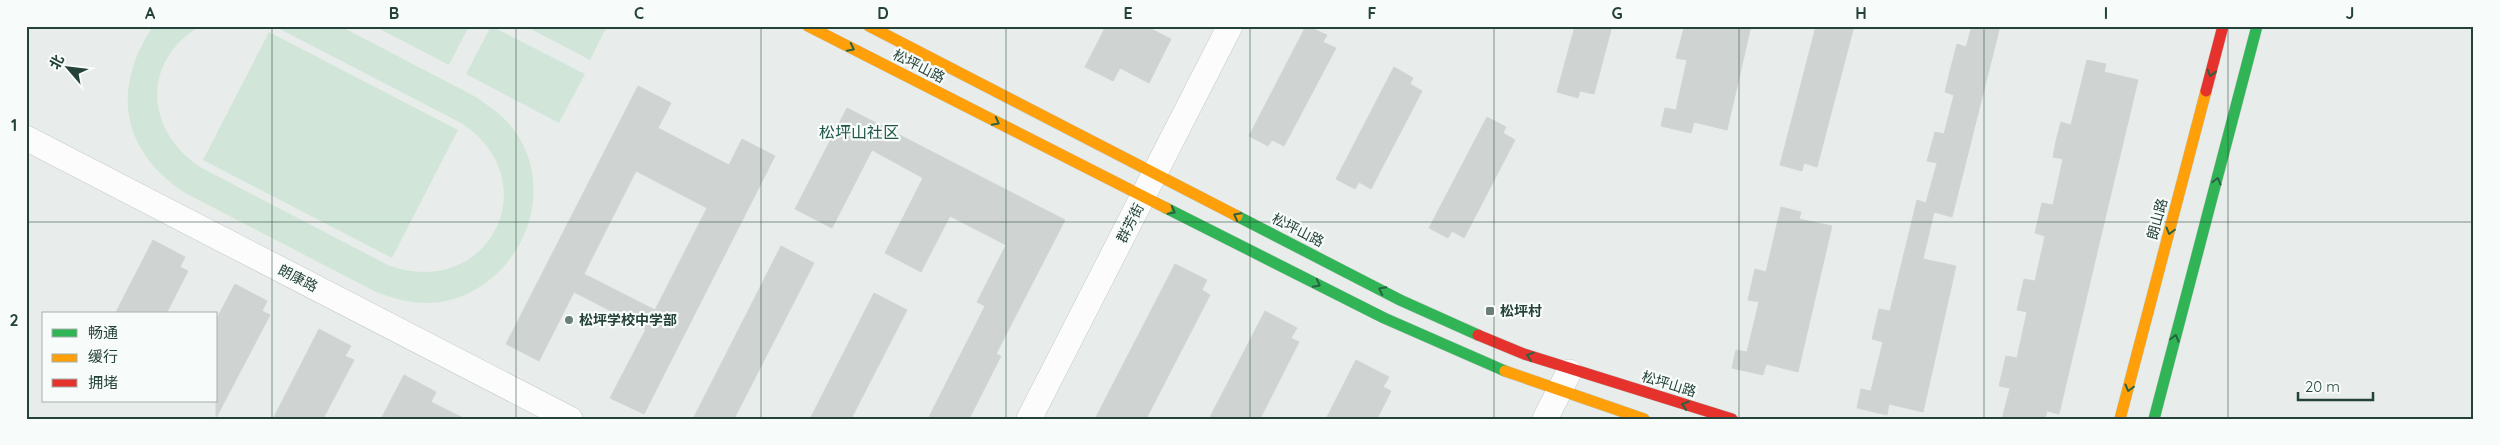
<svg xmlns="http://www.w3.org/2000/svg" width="2500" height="445" viewBox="0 0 2500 445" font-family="Quicksand,'Noto Sans SC',sans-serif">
	<rect width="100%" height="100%" fill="#e8edeb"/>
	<path fill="#d1e6d8" d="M 153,26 L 200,26 C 141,62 145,130 200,167 L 388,265 C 488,302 550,181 461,123 L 274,26 L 340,26 L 476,97 C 489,106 501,114 511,126 C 562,189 521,284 446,301 C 422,306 399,301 376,292 L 185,193 C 121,151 111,89 153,26 Z
		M 374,26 L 469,26 L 449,65 Z
		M 491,26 L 585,74 L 559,123 L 466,74 Z
		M 525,26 L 607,26 L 590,60 Z
		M 269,32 L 458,130 L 392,258 L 203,160 Z"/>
	<path fill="#cfd4d2" stroke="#d1d6d4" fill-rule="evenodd" d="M 1106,26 L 1145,26 L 1171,39 L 1149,83 L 1120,68 L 1113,81 L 1085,67 Z
		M 1306,26 L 1327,35 L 1323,42 L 1336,48 L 1284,146 L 1272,140 L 1268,146 L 1249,136 Z
		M 1575,26 L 1612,26 L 1594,94 L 1580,91 L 1578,98 L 1557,92 Z
		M 1695,26 L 1751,26 L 1727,130 L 1694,122 L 1691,133 L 1661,126 L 1665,108 L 1676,110 L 1687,60 L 1676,58 L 1684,28 L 1694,30 Z
		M 1816,26 L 1854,26 L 1817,167 L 1804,163 L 1802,171 L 1780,165 Z
		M 1972,26 L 2000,26 L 1952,217 L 1934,212 L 1923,259 L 1956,266 L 1923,412 L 1889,404 L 1887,415 L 1857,408 L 1861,389 L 1871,391 L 1883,342 L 1872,339 L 1879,309 L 1890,311 L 1917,200 L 1926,203 L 1937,163 L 1927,161 L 1935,132 L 1944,134 L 1954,95 L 1945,92 L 1949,75 L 1957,44 L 1966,47 Z
		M 2087,60 L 2106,64 L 2104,72 L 2138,80 L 2109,202 L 2059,414 L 2047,411 L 2045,419 L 2002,419 L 2010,388 L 1999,386 L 2006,356 L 2017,358 L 2027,312 L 2017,310 L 2024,279 L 2035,281 L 2045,236 L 2035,233 L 2042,203 L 2053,205 L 2063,159 L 2053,157 L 2056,141 L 2061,122 L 2071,125 Z
		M 1394,67 L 1413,78 L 1410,84 L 1422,91 L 1371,189 L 1359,182 L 1355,189 L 1336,179 Z
		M 638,86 L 671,103 L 658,128 L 729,165 L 742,139 L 775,156 L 644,414 L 610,398 L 646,329 L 574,292 L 539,361 L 506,344 ZM 636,171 L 707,208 L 655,310 L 584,274 Z
		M 847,108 L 1065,220 L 996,354 L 1001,356 L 969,419 L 928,419 L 985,306 L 977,302 L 1006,245 L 950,216 L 921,272 L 885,253 L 923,178 L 872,150 L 832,228 L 795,209 Z
		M 1487,117 L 1506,127 L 1503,133 L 1515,140 L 1464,238 L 1452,231 L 1448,238 L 1429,228 Z
		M 1781,207 L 1801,212 L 1799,219 L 1832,226 L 1798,372 L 1766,364 L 1763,375 L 1732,368 L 1736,350 L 1747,352 L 1759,302 L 1748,300 L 1755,269 L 1766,272 Z
		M 153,240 L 185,257 L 180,267 L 188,271 L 166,314 L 115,314 Z
		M 781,246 L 814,263 L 734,419 L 693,419 Z
		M 1175,264 L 1207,280 L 1202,290 L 1210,295 L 1146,419 L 1095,419 Z
		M 235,284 L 267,301 L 262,311 L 270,315 L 216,418 L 216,320 Z
		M 874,293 L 907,310 L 851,419 L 810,419 Z
		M 1265,311 L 1297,328 L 1291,338 L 1299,342 L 1260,419 L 1209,419 Z
		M 319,329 L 351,346 L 345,356 L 354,360 L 323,419 L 273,419 Z
		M 1356,360 L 1389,377 L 1383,387 L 1391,391 L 1377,419 L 1326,419 Z
		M 404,375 L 436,392 L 431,402 L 465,419 L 381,419 Z"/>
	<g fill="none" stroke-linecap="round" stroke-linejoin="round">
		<defs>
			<path id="street" d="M 26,138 L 570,419
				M 1029,419 L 1230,26
				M 1545,419 L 1569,372"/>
			<path id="fast" d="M 1166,208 L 1384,318 L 1505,371
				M 1237,216 L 1400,300 L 1478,335
				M 2154,419 L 2257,26"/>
			<path id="slow" d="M 808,26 L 1166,208
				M 869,26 L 1237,216
				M 1505,371 L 1644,419
				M 2120,419 L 2206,91"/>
			<path id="jam" d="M 2206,91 L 2223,26
				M 1478,335 L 1524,354 L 1732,419"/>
		</defs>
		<use href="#street" stroke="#c5cac8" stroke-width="26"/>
		<use href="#fast" stroke="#c3cbc8" stroke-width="12"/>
		<use href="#slow" stroke="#c3cbc8" stroke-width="12"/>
		<use href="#jam" stroke="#c3cbc8" stroke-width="12"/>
		<use href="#street" stroke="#fcfcfc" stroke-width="25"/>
		<use href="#fast" stroke="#30b455" stroke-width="11"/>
		<use href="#slow" stroke="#ff9f0a" stroke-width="11"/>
		<use href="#jam" stroke="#e5322d" stroke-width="11"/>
	</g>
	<defs><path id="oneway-chevron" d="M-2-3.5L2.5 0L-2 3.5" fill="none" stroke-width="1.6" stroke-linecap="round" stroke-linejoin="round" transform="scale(1.25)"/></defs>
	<g stroke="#286442">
		<use href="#oneway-chevron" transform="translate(851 48) rotate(27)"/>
		<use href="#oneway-chevron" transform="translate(2211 73) rotate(105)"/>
		<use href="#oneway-chevron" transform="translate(996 122) rotate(27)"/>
		<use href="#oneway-chevron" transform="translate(2217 181) rotate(-75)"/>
		<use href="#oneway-chevron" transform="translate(1172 211) rotate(27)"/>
		<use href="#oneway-chevron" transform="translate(1237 216) rotate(-153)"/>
		<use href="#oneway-chevron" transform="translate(2170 231) rotate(105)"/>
		<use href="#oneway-chevron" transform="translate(1317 284) rotate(27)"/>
		<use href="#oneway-chevron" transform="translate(1382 290) rotate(-153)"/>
		<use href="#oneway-chevron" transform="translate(2175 338) rotate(-75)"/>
		<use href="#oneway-chevron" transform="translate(1530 356) rotate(-161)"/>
		<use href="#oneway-chevron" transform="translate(2129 388) rotate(105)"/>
		<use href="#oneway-chevron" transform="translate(1685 405) rotate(-163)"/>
	</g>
	<path fill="none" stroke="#24423a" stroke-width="1" stroke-opacity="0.55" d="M 272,26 L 272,419M 516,26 L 516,419M 761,26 L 761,419M 1006,26 L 1006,419M 1250,26 L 1250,419M 1494,26 L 1494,419M 1739,26 L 1739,419M 1984,26 L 1984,419M 2228,26 L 2228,419M 26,222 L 2474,222"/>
	<g fill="#697e78" stroke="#f7fbf9" stroke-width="2">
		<rect x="1485" y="306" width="10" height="10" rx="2.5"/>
		<circle cx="569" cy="320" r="5"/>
	</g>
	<g text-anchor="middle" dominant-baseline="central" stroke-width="4.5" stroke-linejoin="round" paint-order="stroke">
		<g font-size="14" fill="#24423a" stroke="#f7fbf9">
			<text transform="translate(919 66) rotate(27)">松坪山路</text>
			<text transform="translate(2157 219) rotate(-75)">朗山路</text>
			<text transform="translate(1130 223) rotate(-63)">群芳街</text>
			<text transform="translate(1298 230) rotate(27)">松坪山路</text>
			<text transform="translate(298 278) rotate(27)">朗康路</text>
			<text transform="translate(1669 384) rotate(17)">松坪山路</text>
		</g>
		<g font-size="14" font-weight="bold" fill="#24423a" stroke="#f7fbf9" text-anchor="start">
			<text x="1500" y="311">松坪村</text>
			<text x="579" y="320">松坪学校中学部</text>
		</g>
		<g font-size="16" fill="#1f5548" stroke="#f7fbf9">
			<text x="859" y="132">松坪山社区</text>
		</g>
	</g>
	<rect width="2500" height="445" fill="none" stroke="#f7fbf9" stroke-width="55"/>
	<rect x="42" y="312" width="175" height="90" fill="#f7fbf9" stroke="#a3b1ad"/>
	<rect x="52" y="329" width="25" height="8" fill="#30b455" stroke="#a3b1ad"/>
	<text x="88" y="338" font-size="15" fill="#24423a">畅通</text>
	<rect x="52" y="354" width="25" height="8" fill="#ff9f0a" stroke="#a3b1ad"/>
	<text x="88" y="362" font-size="15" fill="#24423a">缓行</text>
	<rect x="52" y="379" width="25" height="8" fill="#e5322d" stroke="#a3b1ad"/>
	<text x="88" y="388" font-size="15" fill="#24423a">拥堵</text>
	<g transform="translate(68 68) rotate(298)" stroke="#f7fbf9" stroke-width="4" paint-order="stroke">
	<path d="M0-4L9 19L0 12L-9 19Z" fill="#24423a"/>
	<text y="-8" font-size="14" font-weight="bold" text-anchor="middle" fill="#24423a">北</text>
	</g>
	<path d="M2298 392v8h75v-8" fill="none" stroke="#24423a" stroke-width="2.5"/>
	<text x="2305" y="392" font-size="15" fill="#24423a" stroke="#f7fbf9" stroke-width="4" paint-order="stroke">20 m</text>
	<rect x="28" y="28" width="2444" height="390" fill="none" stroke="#24423a" stroke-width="2"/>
	<g font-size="16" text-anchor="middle" font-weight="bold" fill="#24423a">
		<text x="150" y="19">A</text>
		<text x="394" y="19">B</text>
		<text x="639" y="19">C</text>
		<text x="883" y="19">D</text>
		<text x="1128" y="19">E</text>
		<text x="1372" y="19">F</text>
		<text x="1617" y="19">G</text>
		<text x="1861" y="19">H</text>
		<text x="2106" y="19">I</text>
		<text x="2350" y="19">J</text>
		<text x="14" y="131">1</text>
		<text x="14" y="326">2</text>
	</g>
</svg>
